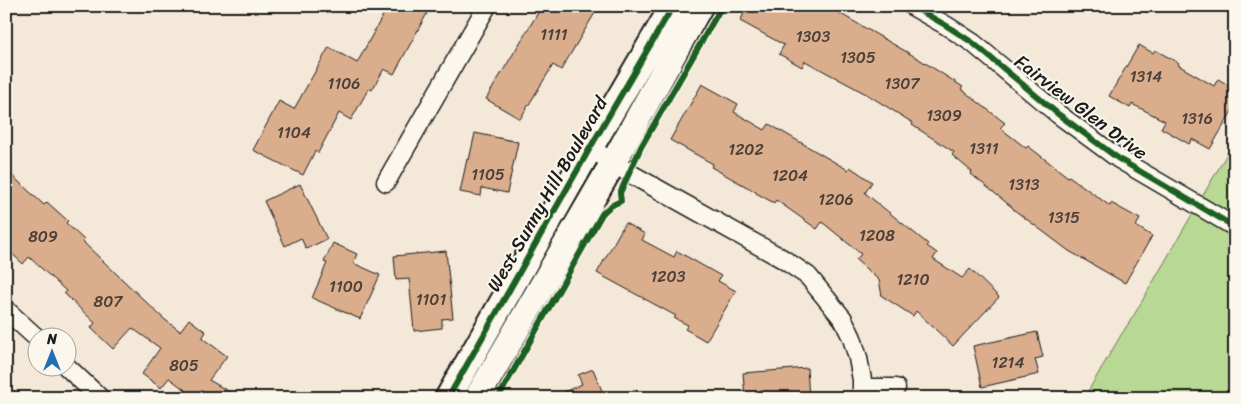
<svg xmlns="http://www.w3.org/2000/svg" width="1241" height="404" viewBox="0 0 1241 404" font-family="Sriracha,sans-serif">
	<rect width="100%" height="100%" fill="#f4e8d9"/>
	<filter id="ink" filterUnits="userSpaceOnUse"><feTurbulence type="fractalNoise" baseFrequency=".02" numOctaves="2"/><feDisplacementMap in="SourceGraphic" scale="10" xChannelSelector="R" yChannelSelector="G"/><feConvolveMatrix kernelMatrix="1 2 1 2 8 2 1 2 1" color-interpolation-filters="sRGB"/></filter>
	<g filter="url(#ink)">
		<path fill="#b8d993" stroke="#6a7a58" d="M 1235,140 L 1235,398 L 1084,398 L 1121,335 L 1134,315 Z"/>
		<path fill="#daad8c" stroke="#1c1c1c" d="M 388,6 L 431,6 L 394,74 L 384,69 L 372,90 L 369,88 L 351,120 L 339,113 L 318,153 L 315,151 L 303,175 L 253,150 L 279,101 L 294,109 L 329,47 L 357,63 Z
			M 542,6 L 599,6 L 561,70 L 553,65 L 520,119 L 486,99 Z
			M 748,6 L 827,6 L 919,59 L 963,87 L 961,89 L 1005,123 L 1000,128 L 1026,148 L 1028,146 L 1068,177 L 1069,176 L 1110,206 L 1111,203 L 1140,219 L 1136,226 L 1152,236 L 1125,283 L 1069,251 L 1013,209 L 1013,208 L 971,174 L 972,172 L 952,155 L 954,152 L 912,125 L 913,123 L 868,95 L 805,61 L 802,67 L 779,54 L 784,45 L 740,21 Z
			M 1139,45 L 1153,53 L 1155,50 L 1179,63 L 1178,65 L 1214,86 L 1218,79 L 1235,89 L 1235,106 L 1210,149 L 1192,139 L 1189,144 L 1161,128 L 1165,121 L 1132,104 L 1130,108 L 1109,96 Z
			M 702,84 L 738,104 L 734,112 L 765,130 L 769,124 L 848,170 L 850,167 L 872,182 L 865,193 L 928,244 L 927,246 L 937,253 L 933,259 L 962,278 L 970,269 L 999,297 L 953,346 L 916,311 L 913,316 L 882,296 L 879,280 L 856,260 L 861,254 L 822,222 L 817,229 L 776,200 L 774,203 L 756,193 L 756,192 L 711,167 L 713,164 L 670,140 Z
			M 475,133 L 518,142 L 507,193 L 482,188 L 481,196 L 460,192 L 467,159 L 469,160 Z
			M 6,170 L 44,205 L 47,202 L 68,221 L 66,223 L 84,240 L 83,242 L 164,319 L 180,331 L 189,319 L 206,332 L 202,338 L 227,356 L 209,380 L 240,398 L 196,398 L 169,378 L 161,388 L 142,374 L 160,348 L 132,328 L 113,349 L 91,328 L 95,323 L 64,293 L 66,291 L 29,257 L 23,264 L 6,248 Z
			M 300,184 L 327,239 L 306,249 L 301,238 L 285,246 L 264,201 Z
			M 625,223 L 645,234 L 642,240 L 674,257 L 677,251 L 721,276 L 718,281 L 736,291 L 706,341 L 685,329 L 688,325 L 674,318 L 676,316 L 597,273 Z
			M 333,243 L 357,254 L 353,263 L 380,275 L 360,319 L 312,298 L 327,263 L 324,262 Z
			M 446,251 L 453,318 L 442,319 L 442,328 L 414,331 L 409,279 L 396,280 L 394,256 Z
			M 1037,332 L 1043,357 L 1035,359 L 1039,374 L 982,387 L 973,346 Z
			M 807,368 L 809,398 L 745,398 L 743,373 Z
			M 593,369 L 605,398 L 550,398 L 582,384 L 578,375 Z"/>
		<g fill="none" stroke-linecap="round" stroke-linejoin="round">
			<defs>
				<path id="street" d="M 912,6 L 947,26 L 973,43 L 1058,114 L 1119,159 L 1235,227
					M 590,148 L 629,173 L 783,259 L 808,276 L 843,319 L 852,338 L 858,358 L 862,380 L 862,398
					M 386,182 L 487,6
					M 6,310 L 38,339
					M 66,366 L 100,398
					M 862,388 L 896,388"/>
				<path id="secondary" d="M 448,398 L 590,148 L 673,6
					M 477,398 L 613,163 L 700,6"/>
			</defs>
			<use href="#street" stroke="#1c1c1c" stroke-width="21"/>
			<use href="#secondary" stroke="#1c1c1c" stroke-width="29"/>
			<use href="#street" stroke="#fbf7ec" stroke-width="18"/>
			<use href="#secondary" stroke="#fbf7ec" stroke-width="25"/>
			<defs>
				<path id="cycleway" d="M 912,6 L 947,26 L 973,43 L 1058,114 L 1119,159 L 1235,227
					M 448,398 L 590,148 L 673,6
					M 498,398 L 602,214 C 608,207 613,204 621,201 L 620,193 L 641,147 L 722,6"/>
			</defs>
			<use href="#cycleway" stroke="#fbf7ec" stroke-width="9"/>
			<use href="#cycleway" stroke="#1b5e20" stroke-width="6"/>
		</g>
	</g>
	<g text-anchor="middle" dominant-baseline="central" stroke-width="4" stroke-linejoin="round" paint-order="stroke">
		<g font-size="16" fill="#4c4038">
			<text x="554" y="34">1111</text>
			<text x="813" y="36">1303</text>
			<text x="858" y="57">1305</text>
			<text x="1146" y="76">1314</text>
			<text x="344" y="83">1106</text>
			<text x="902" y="83">1307</text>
			<text x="944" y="115">1309</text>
			<text x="1197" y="118">1316</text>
			<text x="294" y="132">1104</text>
			<text x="984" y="148">1311</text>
			<text x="746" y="149">1202</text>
			<text x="488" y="174">1105</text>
			<text x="790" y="175">1204</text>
			<text x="1024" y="184">1313</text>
			<text x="836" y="199">1206</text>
			<text x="1064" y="217">1315</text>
			<text x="877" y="235">1208</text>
			<text x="43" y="236">809</text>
			<text x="668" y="276">1203</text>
			<text x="913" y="279">1210</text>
			<text x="346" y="286">1100</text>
			<text x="431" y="299">1101</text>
			<text x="108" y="301">807</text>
			<text x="1008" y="362">1214</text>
			<text x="184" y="365">805</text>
		</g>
		<g font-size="19" fill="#1c1c1c" stroke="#fbf7ec">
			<text transform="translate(1081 107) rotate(37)">Fairview Glen Drive</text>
			<text transform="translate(547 194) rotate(-60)">West Sunny Hill Boulevard</text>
		</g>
	</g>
	<rect width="1241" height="404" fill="none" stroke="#fbf7ec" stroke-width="25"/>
	<rect x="12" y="12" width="1216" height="379" fill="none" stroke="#1c1c1c" stroke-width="2" filter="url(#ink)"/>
	<g transform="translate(52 352)"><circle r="24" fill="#fbf7ec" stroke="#a29f99"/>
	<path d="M0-4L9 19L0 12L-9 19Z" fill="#1f6fb2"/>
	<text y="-8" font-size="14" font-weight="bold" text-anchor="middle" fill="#1c1c1c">N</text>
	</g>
</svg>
